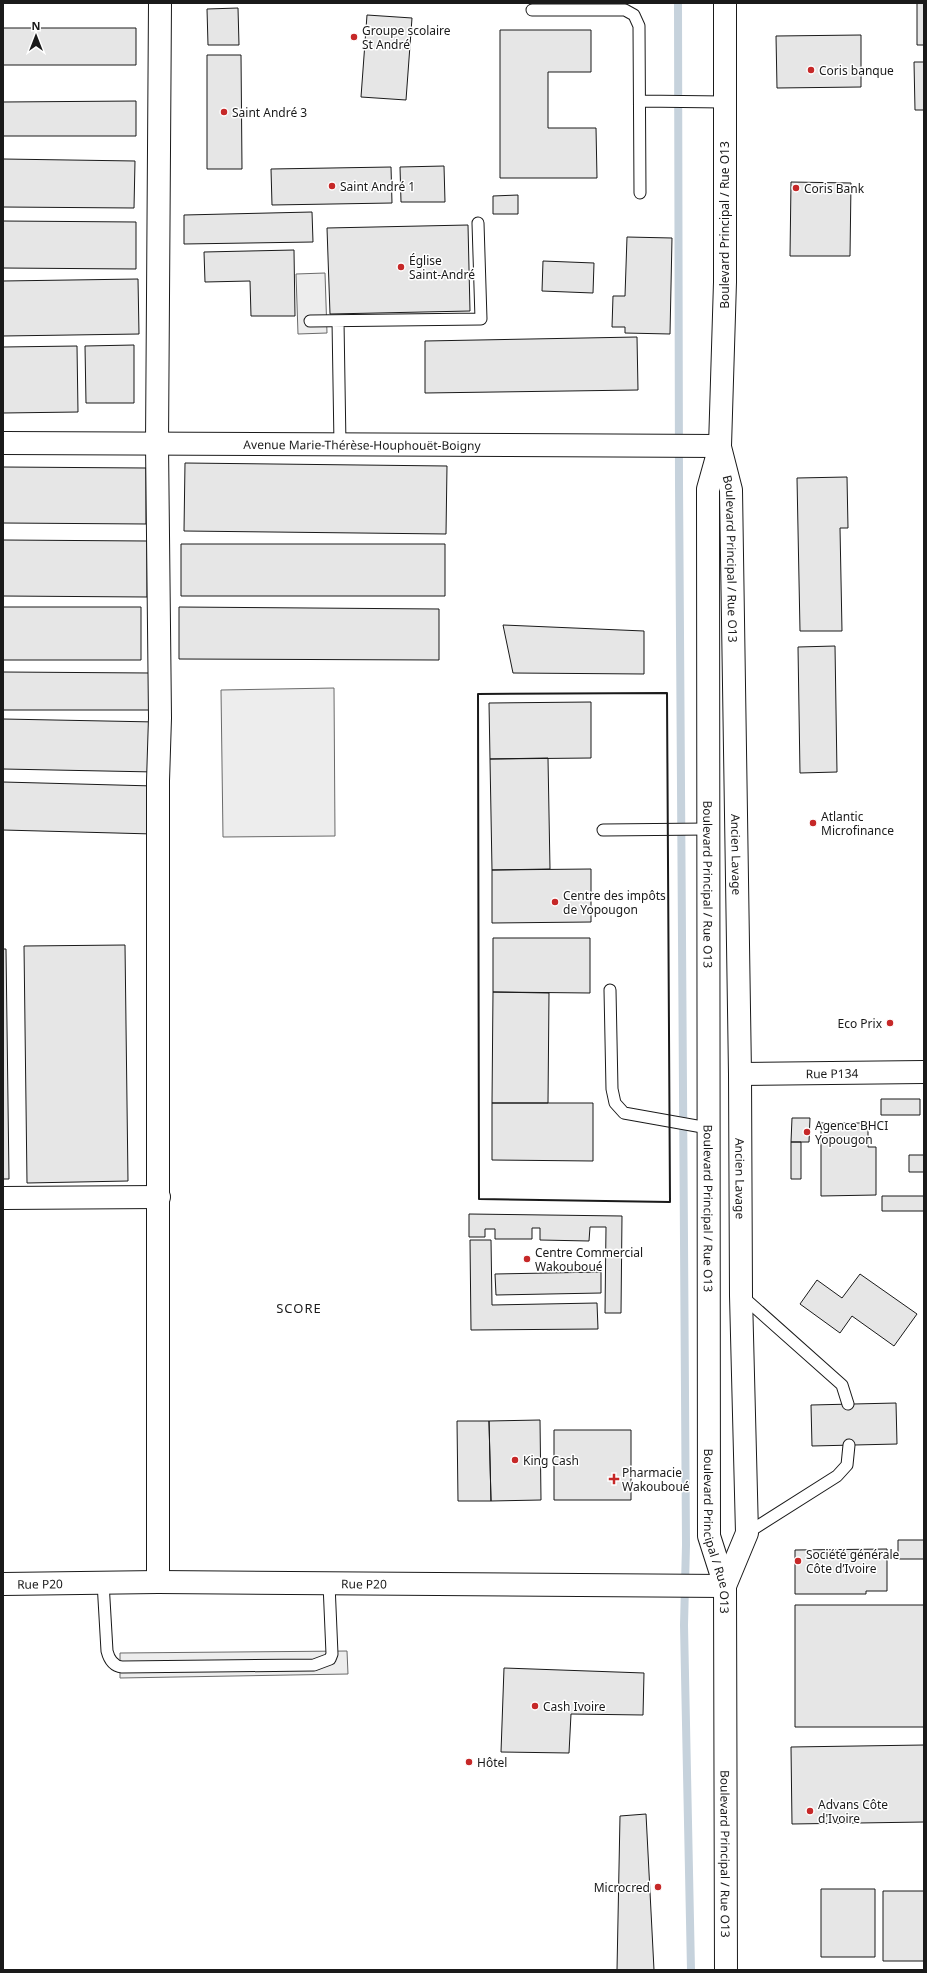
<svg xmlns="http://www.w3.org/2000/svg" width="927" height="1973" viewBox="0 0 927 1973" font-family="'Noto Sans',sans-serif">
	<rect width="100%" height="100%" fill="#fff"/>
	<path fill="#ededed" stroke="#6a6a6a" d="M 325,273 L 327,333 L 298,334 L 296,274 Z
		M 334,688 L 335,836 L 223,837 L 221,690 Z
		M 347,1651 L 348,1674 L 120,1678 L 120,1653 Z"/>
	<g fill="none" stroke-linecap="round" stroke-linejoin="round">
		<path stroke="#c6d2dc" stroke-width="8" d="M 678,3 L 679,483 L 686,1545 L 684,1625 L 691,1970"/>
	</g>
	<path fill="#e6e6e6" stroke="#1a1a1a" d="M 917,3 L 924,3 L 924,45 L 917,45 Z
		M 238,8 L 239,45 L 208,45 L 207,9 Z
		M 367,15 L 412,18 L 406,100 L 361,97 Z
		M 3,28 L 136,28 L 136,65 L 3,65 Z
		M 500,30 L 591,30 L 591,72 L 548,72 L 548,128 L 596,128 L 597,178 L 500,178 Z
		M 861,35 L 861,87 L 777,88 L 776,36 Z
		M 207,55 L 241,55 L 242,169 L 207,169 Z
		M 914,62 L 924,62 L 924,110 L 915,110 Z
		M 136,101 L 136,136 L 3,136 L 3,102 Z
		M 3,159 L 135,161 L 134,208 L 3,207 Z
		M 444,166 L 445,202 L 401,202 L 400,167 Z
		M 391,167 L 392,203 L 272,205 L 271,169 Z
		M 791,182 L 851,183 L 850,256 L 790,256 Z
		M 518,195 L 518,214 L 493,214 L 493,196 Z
		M 312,212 L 313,242 L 184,244 L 184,215 Z
		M 3,221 L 136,222 L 136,269 L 3,268 Z
		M 468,225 L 470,311 L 330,314 L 327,228 Z
		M 627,237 L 672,238 L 670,334 L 625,333 L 625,327 L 612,327 L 613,296 L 625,296 Z
		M 294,250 L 295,316 L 251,316 L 250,281 L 205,282 L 204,252 Z
		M 543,261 L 594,263 L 593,293 L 542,291 Z
		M 138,279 L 139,334 L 3,336 L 3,281 Z
		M 637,337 L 638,390 L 425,393 L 425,341 Z
		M 134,345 L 134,403 L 86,403 L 85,346 Z
		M 77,346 L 78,412 L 3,413 L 3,347 Z
		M 185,463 L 447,466 L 446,534 L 184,531 Z
		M 3,467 L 146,468 L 146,524 L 3,523 Z
		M 847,477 L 848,528 L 840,528 L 842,631 L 800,631 L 797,478 Z
		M 3,540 L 147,541 L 147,597 L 3,596 Z
		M 181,544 L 445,544 L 445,596 L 181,596 Z
		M 3,607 L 141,607 L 141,660 L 3,660 Z
		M 179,607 L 439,609 L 439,660 L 179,659 Z
		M 503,625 L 644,631 L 644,674 L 513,673 Z
		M 835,646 L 837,772 L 800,773 L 798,647 Z
		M 3,672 L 150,673 L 150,710 L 3,710 Z
		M 591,702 L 591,758 L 490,759 L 489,703 Z
		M 3,719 L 156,722 L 155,772 L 3,769 Z
		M 548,758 L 550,869 L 492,870 L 490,759 Z
		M 3,782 L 154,786 L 153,834 L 3,830 Z
		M 591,869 L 591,922 L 492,923 L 492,870 Z
		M 493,938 L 590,938 L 590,993 L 493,992 Z
		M 125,945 L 128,1181 L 27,1183 L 24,946 Z
		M 3,949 L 6,949 L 9,1179 L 3,1179 Z
		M 493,992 L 549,993 L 548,1103 L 492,1103 Z
		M 881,1099 L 920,1099 L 920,1115 L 881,1115 Z
		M 492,1103 L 593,1103 L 593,1161 L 492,1160 Z
		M 792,1118 L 810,1118 L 809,1142 L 791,1142 Z
		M 821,1123 L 868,1123 L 868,1147 L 876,1147 L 876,1195 L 821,1196 Z
		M 791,1142 L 801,1142 L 801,1179 L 791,1179 Z
		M 909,1155 L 924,1155 L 924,1172 L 909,1172 Z
		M 882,1196 L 924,1196 L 924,1211 L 882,1211 Z
		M 469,1214 L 622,1216 L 621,1313 L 605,1313 L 606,1227 L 590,1227 L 589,1241 L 540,1240 L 540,1228 L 532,1228 L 532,1239 L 495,1239 L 495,1229 L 485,1229 L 485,1237 L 469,1237 Z
		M 470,1240 L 491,1240 L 492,1305 L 597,1303 L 598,1329 L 471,1330 Z
		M 601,1272 L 601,1293 L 496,1295 L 495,1274 Z
		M 860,1274 L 917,1314 L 894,1346 L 852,1316 L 840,1333 L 800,1304 L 817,1280 L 842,1298 Z
		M 896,1403 L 897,1444 L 812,1446 L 811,1405 Z
		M 540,1420 L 541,1500 L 491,1501 L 489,1421 Z
		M 457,1421 L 489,1421 L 491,1501 L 458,1501 Z
		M 554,1430 L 631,1430 L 631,1500 L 554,1500 Z
		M 898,1540 L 924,1540 L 924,1559 L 898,1559 Z
		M 887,1549 L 887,1591 L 866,1591 L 866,1594 L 795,1594 L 795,1550 Z
		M 795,1605 L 924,1605 L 924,1727 L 795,1727 Z
		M 504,1668 L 644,1673 L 643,1715 L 571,1714 L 569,1753 L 501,1752 Z
		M 924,1745 L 924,1822 L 792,1824 L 791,1747 Z
		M 646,1814 L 654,1970 L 617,1970 L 620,1816 Z
		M 821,1889 L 875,1889 L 875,1957 L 821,1957 Z
		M 883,1891 L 924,1891 L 924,1961 L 883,1961 Z"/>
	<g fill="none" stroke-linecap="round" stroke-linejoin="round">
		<defs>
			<path id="lane" d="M 532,10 L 625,10 L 634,15 L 639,26 L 640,193
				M 640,101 L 724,102
				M 310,321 L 481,319 L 478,223
				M 338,321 L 340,445
				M 603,830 L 708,829
				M 610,990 L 612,1089 L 615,1103 L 624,1113 L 708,1128
				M 742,1296 L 842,1385 L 848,1404
				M 747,1533 L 837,1476 L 847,1465 L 849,1445
				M 103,1582 L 107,1651 C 109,1659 113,1666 122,1667 L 314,1665 L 330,1659 L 332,1654 L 329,1584"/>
			<path id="street" d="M 157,444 L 160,3
				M 3,1198 L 159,1197"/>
			<g id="secondary">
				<path id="s1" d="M 725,3 L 725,282 L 720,446 L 708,489 L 709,1536 L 725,1586 L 726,1970"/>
				<path id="s2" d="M 3,443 L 720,446"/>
				<path d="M 157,444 L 160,718 L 158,781 L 158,1582"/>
				<path id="s3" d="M 720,447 L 731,490 L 740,1074 L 741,1296 L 747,1533 L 725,1586"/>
				<path id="s4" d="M 740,1074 L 924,1072"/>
				<path id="s5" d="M 3,1584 L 158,1582 L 725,1586"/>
			</g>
		</defs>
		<use href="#lane" stroke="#1a1a1a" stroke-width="13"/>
		<use href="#street" stroke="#1a1a1a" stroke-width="24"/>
		<use href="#secondary" stroke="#1a1a1a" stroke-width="24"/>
		<use href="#lane" stroke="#fff" stroke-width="11"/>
		<use href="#street" stroke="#fff" stroke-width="22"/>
		<use href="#secondary" stroke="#fff" stroke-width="22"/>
		<path stroke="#1a1a1a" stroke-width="2" d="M 667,693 L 670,1202 L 479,1199 L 478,694 Z"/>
	</g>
	<g fill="#c62828" stroke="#fff" stroke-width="1.5">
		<circle cx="354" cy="37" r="4"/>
		<circle cx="811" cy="70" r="4"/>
		<circle cx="224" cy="112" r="4"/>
		<circle cx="332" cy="186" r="4"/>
		<circle cx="796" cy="188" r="4"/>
		<circle cx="401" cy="267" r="4"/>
		<circle cx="813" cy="823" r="4"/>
		<circle cx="555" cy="902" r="4"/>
		<circle cx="890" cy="1023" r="4"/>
		<circle cx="807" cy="1132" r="4"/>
		<circle cx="527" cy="1259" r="4"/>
		<circle cx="515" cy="1460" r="4"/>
		<path d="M612 1473h4v4h4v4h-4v4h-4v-4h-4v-4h4z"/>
		<circle cx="798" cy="1561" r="4"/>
		<circle cx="535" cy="1706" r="4"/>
		<circle cx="469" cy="1762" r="4"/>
		<circle cx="810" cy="1811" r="4"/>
		<circle cx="658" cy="1887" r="4"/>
	</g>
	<g text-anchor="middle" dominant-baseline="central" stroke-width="3" stroke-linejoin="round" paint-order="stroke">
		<g font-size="12" fill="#1a1a1a" stroke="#fff" text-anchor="start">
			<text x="362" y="30">Groupe scolaire<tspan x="362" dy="14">St André</tspan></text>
			<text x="819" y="70">Coris banque</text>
			<text x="232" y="112">Saint André 3</text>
			<text x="340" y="186">Saint André 1</text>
			<text x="804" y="188">Coris Bank</text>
			<text x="409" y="260">Église<tspan x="409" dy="14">Saint-André</tspan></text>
			<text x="821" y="816">Atlantic<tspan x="821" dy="14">Microfinance</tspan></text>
			<text x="563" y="895">Centre des impôts<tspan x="563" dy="14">de Yopougon</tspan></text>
			<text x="882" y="1023" text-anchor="end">Eco Prix</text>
			<text x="815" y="1125">Agence BHCI<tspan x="815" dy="14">Yopougon</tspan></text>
			<text x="535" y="1252">Centre Commercial<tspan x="535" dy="14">Wakouboué</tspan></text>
			<text x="523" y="1460">King Cash</text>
			<text x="622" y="1472">Pharmacie<tspan x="622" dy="14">Wakouboué</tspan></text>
			<text x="806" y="1554">Société générale<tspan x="806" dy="14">Côte d’Ivoire</tspan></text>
			<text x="543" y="1706">Cash Ivoire</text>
			<text x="477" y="1762">Hôtel</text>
			<text x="818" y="1804">Advans Côte<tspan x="818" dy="14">d'Ivoire</tspan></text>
			<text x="650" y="1887" text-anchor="end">Microcred</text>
		</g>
		<g font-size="12" fill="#1a1a1a" stroke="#fff">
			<text transform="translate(724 225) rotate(-90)">Boulevard Principal / Rue O13</text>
			<text stroke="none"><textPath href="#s2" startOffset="359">Avenue Marie-Thérèse-Houphouët-Boigny</textPath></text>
			<text stroke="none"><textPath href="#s3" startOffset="113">Boulevard Principal / Rue O13</textPath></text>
			<text stroke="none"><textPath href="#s3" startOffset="409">Ancien Lavage</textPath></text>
			<text stroke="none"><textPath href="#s1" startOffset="883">Boulevard Principal / Rue O13</textPath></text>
			<text stroke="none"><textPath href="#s4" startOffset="92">Rue P134</textPath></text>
			<text stroke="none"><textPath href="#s3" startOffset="733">Ancien Lavage</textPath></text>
			<text stroke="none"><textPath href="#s1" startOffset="1207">Boulevard Principal / Rue O13</textPath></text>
			<text stroke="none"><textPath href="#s1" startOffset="1531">Boulevard Principal / Rue O13</textPath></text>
			<text stroke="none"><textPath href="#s5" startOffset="37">Rue P20</textPath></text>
			<text stroke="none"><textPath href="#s5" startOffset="361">Rue P20</textPath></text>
			<text stroke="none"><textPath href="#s1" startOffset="1855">Boulevard Principal / Rue O13</textPath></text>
		</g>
		<g font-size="13" letter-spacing="1" fill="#1a1a1a" stroke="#fff">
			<text x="299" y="1308">SCORE</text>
		</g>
	</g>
	<rect width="927" height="1973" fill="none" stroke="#1a1a1a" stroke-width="8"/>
	<g transform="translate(36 36)" stroke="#ffffff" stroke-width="3" paint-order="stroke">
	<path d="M0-3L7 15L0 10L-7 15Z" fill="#1a1a1a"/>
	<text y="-6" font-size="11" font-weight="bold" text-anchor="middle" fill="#1a1a1a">N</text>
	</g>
</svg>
